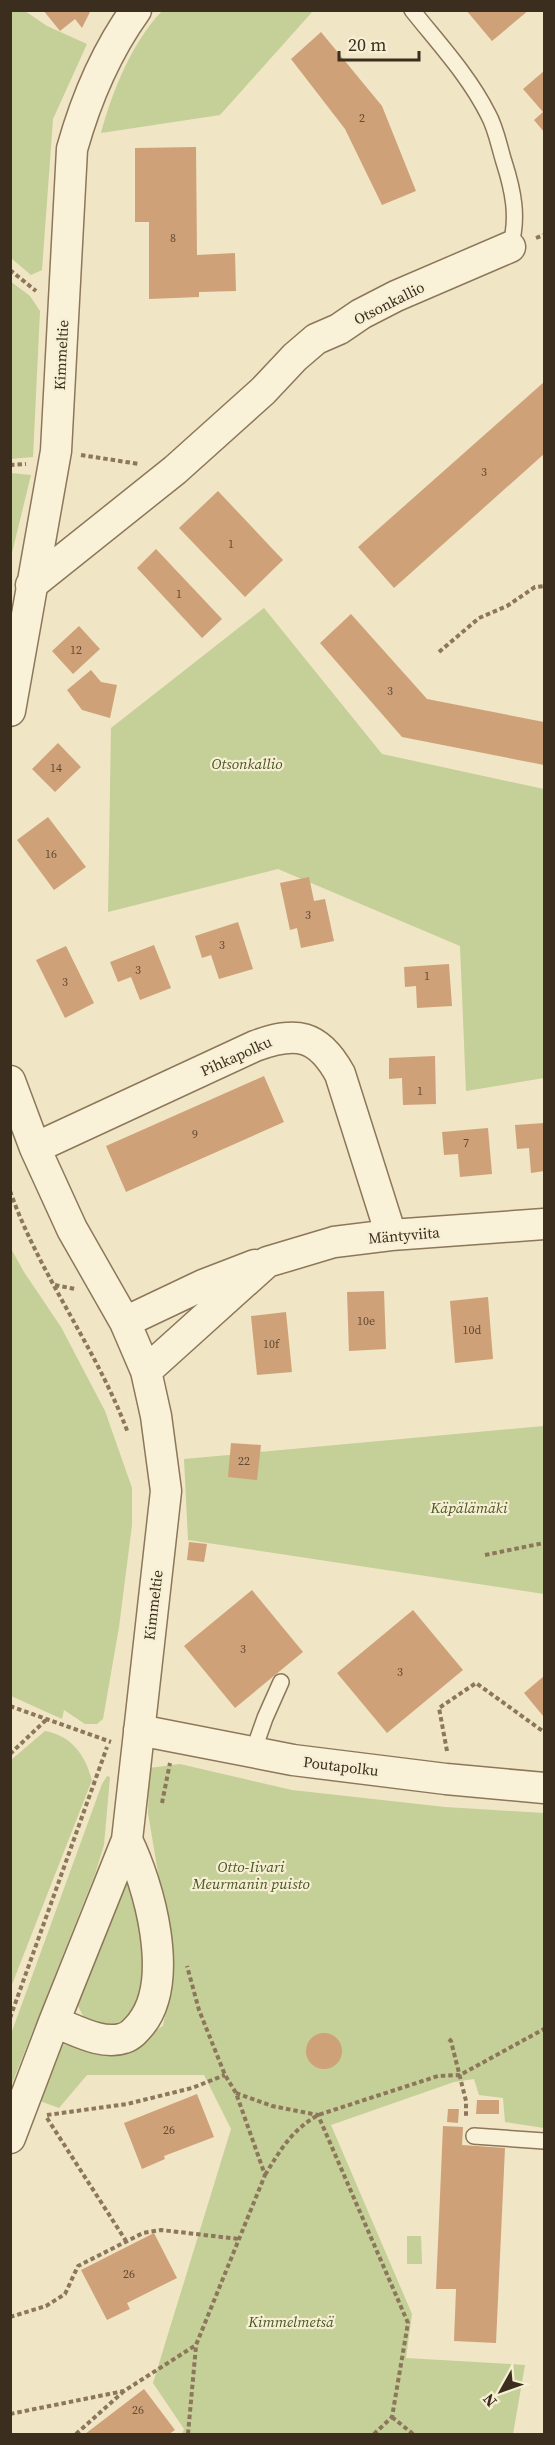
<svg xmlns="http://www.w3.org/2000/svg" width="555" height="2445" viewBox="0 0 555 2445" font-family="'Source Serif 4',serif">
	<rect width="100%" height="100%" fill="#f0e5c4"/>
	<path fill="#c5cf98" d="M 11,10 L 25,11 L 47,26 L 87,44 L 53,119 L 42,270 L 31,275 L 11,258 Z
		M 162,11 L 162,10 L 313,11 L 220,115 L 101,133 C 112,92 132,42 162,11 Z
		M 10,281 L 30,296 L 40,311 L 33,457 L 11,459 Z
		M 11,473 L 31,475 L 11,557 L 10,473 Z
		M 264,608 L 382,754 L 544,789 L 544,1078 L 466,1091 L 460,946 L 278,869 L 108,912 L 111,728 Z
		M 10,1247 L 24,1272 L 61,1327 L 105,1411 L 132,1488 L 132,1525 L 119,1627 L 103,1719 L 97,1724 L 85,1724 L 64,1710 L 62,1719 L 11,1696 Z
		M 544,1426 L 544,1594 L 188,1540 L 184,1459 Z
		M 45,1731 C 72,1736 85,1755 92,1780 L 11,1987 L 11,1760 Z
		M 180,1764 L 292,1790 L 445,1807 L 544,1813 L 544,2128 L 505,2122 L 503,2098 L 479,2095 L 474,2079 L 454,2082 L 331,2125 L 412,2314 L 406,2358 L 525,2365 L 513,2434 L 182,2434 L 184,2429 L 153,2383 L 231,2129 L 204,2075 L 87,2075 L 59,2108 L 37,2100 L 60,2045 L 151,2033 L 163,2026 L 174,1968 L 148,1813 L 149,1768 Z
		M 107,1776 L 110,1777 L 104,1845 L 95,1874 L 11,2086 L 11,2034 L 102,1784 Z
		M 124,1878 L 137,1879 L 150,1973 L 133,2011 L 122,2021 L 107,2025 L 86,2022 L 76,2002 Z
		M 407,2236 L 421,2236 L 422,2264 L 407,2264 Z"/>
	<path fill="#cfa179" d="M 43,10 L 91,10 L 82,28 L 75,19 L 60,31 Z
		M 466,10 L 529,10 L 492,41 Z
		M 321,32 L 382,106 L 416,191 L 382,205 L 345,129 L 291,59 Z
		M 544,71 L 544,132 L 534,120 L 543,112 L 523,89 Z
		M 196,147 L 197,255 L 235,253 L 236,291 L 199,292 L 199,297 L 149,299 L 149,222 L 135,222 L 135,148 Z
		M 544,382 L 544,454 L 394,588 L 358,547 Z
		M 218,491 L 283,560 L 245,597 L 179,528 Z
		M 156,549 L 222,619 L 202,638 L 137,568 Z
		M 351,614 L 427,699 L 544,722 L 544,765 L 402,737 L 320,643 Z
		M 79,626 L 100,649 L 73,674 L 52,651 Z
		M 91,670 L 101,682 L 117,685 L 110,718 L 82,710 L 67,690 Z
		M 58,743 L 81,767 L 55,792 L 32,769 Z
		M 48,817 L 86,867 L 54,890 L 17,840 Z
		M 309,877 L 314,901 L 325,899 L 334,941 L 301,948 L 297,928 L 290,930 L 280,883 Z
		M 238,922 L 253,969 L 219,979 L 211,955 L 202,958 L 195,936 Z
		M 154,945 L 171,988 L 140,1000 L 131,977 L 118,982 L 110,962 Z
		M 66,946 L 94,1003 L 65,1018 L 36,960 Z
		M 449,964 L 452,1006 L 417,1008 L 416,986 L 405,987 L 404,967 Z
		M 435,1056 L 436,1104 L 403,1105 L 402,1078 L 389,1079 L 389,1058 Z
		M 264,1076 L 284,1122 L 126,1192 L 106,1146 Z
		M 544,1123 L 544,1171 L 531,1173 L 529,1148 L 517,1149 L 515,1125 Z
		M 488,1128 L 492,1174 L 460,1177 L 458,1154 L 444,1155 L 442,1132 Z
		M 384,1291 L 386,1349 L 349,1351 L 347,1292 Z
		M 488,1297 L 493,1359 L 455,1363 L 450,1301 Z
		M 286,1312 L 292,1372 L 257,1375 L 251,1316 Z
		M 231,1443 L 261,1445 L 257,1480 L 228,1477 Z
		M 189,1542 L 207,1544 L 204,1562 L 187,1560 Z
		M 252,1590 L 303,1652 L 235,1708 L 184,1646 Z
		M 413,1610 L 463,1670 L 387,1733 L 337,1673 Z
		M 544,1676 L 544,1717 L 524,1693 Z
		M306 2051a18 18 0 1 1 36 0a18 18 0 1 1-36 0Z
		M 197,2094 L 214,2137 L 164,2156 L 165,2159 L 142,2169 L 124,2123 Z
		M 477,2100 L 499,2100 L 499,2114 L 476,2114 Z
		M 448,2109 L 459,2109 L 458,2123 L 447,2122 Z
		M 443,2126 L 463,2127 L 462,2145 L 505,2148 L 496,2343 L 454,2341 L 456,2289 L 436,2289 Z
		M 154,2233 L 177,2278 L 127,2303 L 130,2309 L 107,2320 L 81,2270 Z
		M 144,2389 L 175,2430 L 169,2434 L 85,2434 Z"/>
	<g fill="none" stroke-linecap="round" stroke-linejoin="round">
		<defs>
			<path id="service" d="M 412,10 C 439,44 469,76 488,114 C 496,128 499,146 504,162 C 513,190 519,218 510,247
				M 253,1752 L 265,1718 L 281,1682
				M 474,2136 L 544,2141"/>
			<path id="minor" d="M 31,585 L 175,470 L 263,391 L 295,357 L 316,339 L 339,329 L 361,314 L 396,296 L 510,247
				M 10,711 L 56,451 L 72,149 C 86,99 105,53 136,10
				M 10,1081 L 35,1148 L 72,1229 L 125,1322 L 146,1371 L 156,1416 L 166,1491 L 127,1840 L 54,2022 L 10,2138
				M 35,1148 L 255,1046 C 296,1031 318,1034 340,1074 L 391,1235
				M 125,1322 L 203,1285 L 255,1265
				M 146,1371 L 267,1262 L 334,1242 L 391,1235 L 544,1224
				M 139,1730 L 293,1760 L 446,1779 L 544,1788
				M 54,2022 C 74,2029 102,2046 124,2038 C 131,2036 136,2030 141,2024 C 176,1980 149,1885 127,1840"/>
		</defs>
		<use href="#service" stroke="#8c775a" stroke-width="18"/>
		<use href="#minor" stroke="#8c775a" stroke-width="33"/>
		<path stroke="#8c775a" stroke-width="4" stroke-dasharray="4.5 3" stroke-linecap="butt" d="M 536,238 L 544,235
			M 10,270 L 36,291
			M 81,455 L 139,464
			M 10,465 L 26,464
			M 439,652 L 479,618 L 507,606 L 535,587 L 544,586
			M 10,1191 C 40,1276 96,1347 128,1433
			M 55,1285 L 75,1289
			M 485,1555 L 544,1543
			M 10,1706 L 111,1742
			M 447,1751 L 439,1708 L 476,1683 L 544,1732
			M 10,1754 L 47,1719
			M 162,1803 L 170,1763
			M 10,2018 L 107,1747
			M 449,2039 L 451,2041 L 466,2101 L 466,2118
			M 236,2093 L 272,2106 L 318,2115 L 408,2323 L 392,2417 L 374,2434
			M 47,2115 L 127,2104 L 192,2088 L 225,2075
			M 47,2118 L 126,2241
			M 265,2175 C 281,2149 291,2131 318,2115 L 438,2076 L 460,2075 L 544,2029
			M 10,2317 L 46,2306 L 65,2294 L 78,2266 L 143,2233 L 161,2230 L 239,2239
			M 10,2414 L 124,2391 L 196,2345 L 265,2175 L 236,2093 L 225,2075 L 199,2010 L 187,1966
			M 392,2417 L 413,2434
			M 76,2434 L 123,2392
			M 188,2434 L 196,2346"/>
		<use href="#service" stroke="#faf2d8" stroke-width="15"/>
		<use href="#minor" stroke="#faf2d8" stroke-width="30"/>
	</g>
	<g text-anchor="middle" dominant-baseline="central" stroke-width="4.5" stroke-linejoin="round" paint-order="stroke">
		<g font-size="12" fill="#604b35">
			<text x="362" y="118">2</text>
			<text x="173" y="238">8</text>
			<text x="484" y="472">3</text>
			<text x="231" y="544">1</text>
			<text x="179" y="594">1</text>
			<text x="76" y="650">12</text>
			<text x="390" y="691">3</text>
			<text x="56" y="768">14</text>
			<text x="51" y="854">16</text>
			<text x="308" y="915">3</text>
			<text x="222" y="945">3</text>
			<text x="138" y="970">3</text>
			<text x="427" y="976">1</text>
			<text x="65" y="982">3</text>
			<text x="420" y="1091">1</text>
			<text x="195" y="1134">9</text>
			<text x="466" y="1143">7</text>
			<text x="366" y="1321">10e</text>
			<text x="472" y="1330">10d</text>
			<text x="271" y="1344">10f</text>
			<text x="244" y="1461">22</text>
			<text x="243" y="1649">3</text>
			<text x="400" y="1672">3</text>
			<text x="169" y="2130">26</text>
			<text x="129" y="2274">26</text>
			<text x="138" y="2410">26</text>
		</g>
		<g font-size="15" fill="#3b2e1e" stroke="#f7efd4">
			<text transform="translate(389 303) rotate(-27)">Otsonkallio</text>
			<text transform="translate(61 355) rotate(-87)">Kimmeltie</text>
			<text transform="translate(236 1056) rotate(-24)">Pihkapolku</text>
			<text transform="translate(404 1235) rotate(-5)">Mäntyviita</text>
			<text transform="translate(153 1605) rotate(-83)">Kimmeltie</text>
			<text transform="translate(341 1766) rotate(7)">Poutapolku</text>
		</g>
		<g font-size="15" font-style="italic" fill="#485824" stroke="#f7efd4">
			<text x="247" y="763">Otsonkallio</text>
			<text x="469" y="1507">Käpälämäki</text>
			<text x="251" y="1866">Otto-Iivari<tspan x="251" dy="17">Meurmanin puisto</tspan></text>
			<text x="291" y="2321">Kimmelmetsä</text>
		</g>
	</g>
	<rect width="555" height="2445" fill="none" stroke="#3b2e1e" stroke-width="24"/>
	<g transform="translate(501 2391) rotate(230)" stroke="#f7efd4" stroke-width="4.5" paint-order="stroke">
	<path d="M0-4.5L10 22L0 15L-10 22Z" fill="#3b2e1e"/>
	<text y="-9" font-size="16" font-weight="bold" text-anchor="middle" fill="#3b2e1e">N</text>
	</g>
	<path d="M339 51v9h80v-9" fill="none" stroke="#3b2e1e" stroke-width="3"/>
	<text x="348" y="51" font-size="18" fill="#3b2e1e" stroke="#f7efd4" stroke-width="4.5" paint-order="stroke">20 m</text>
</svg>
